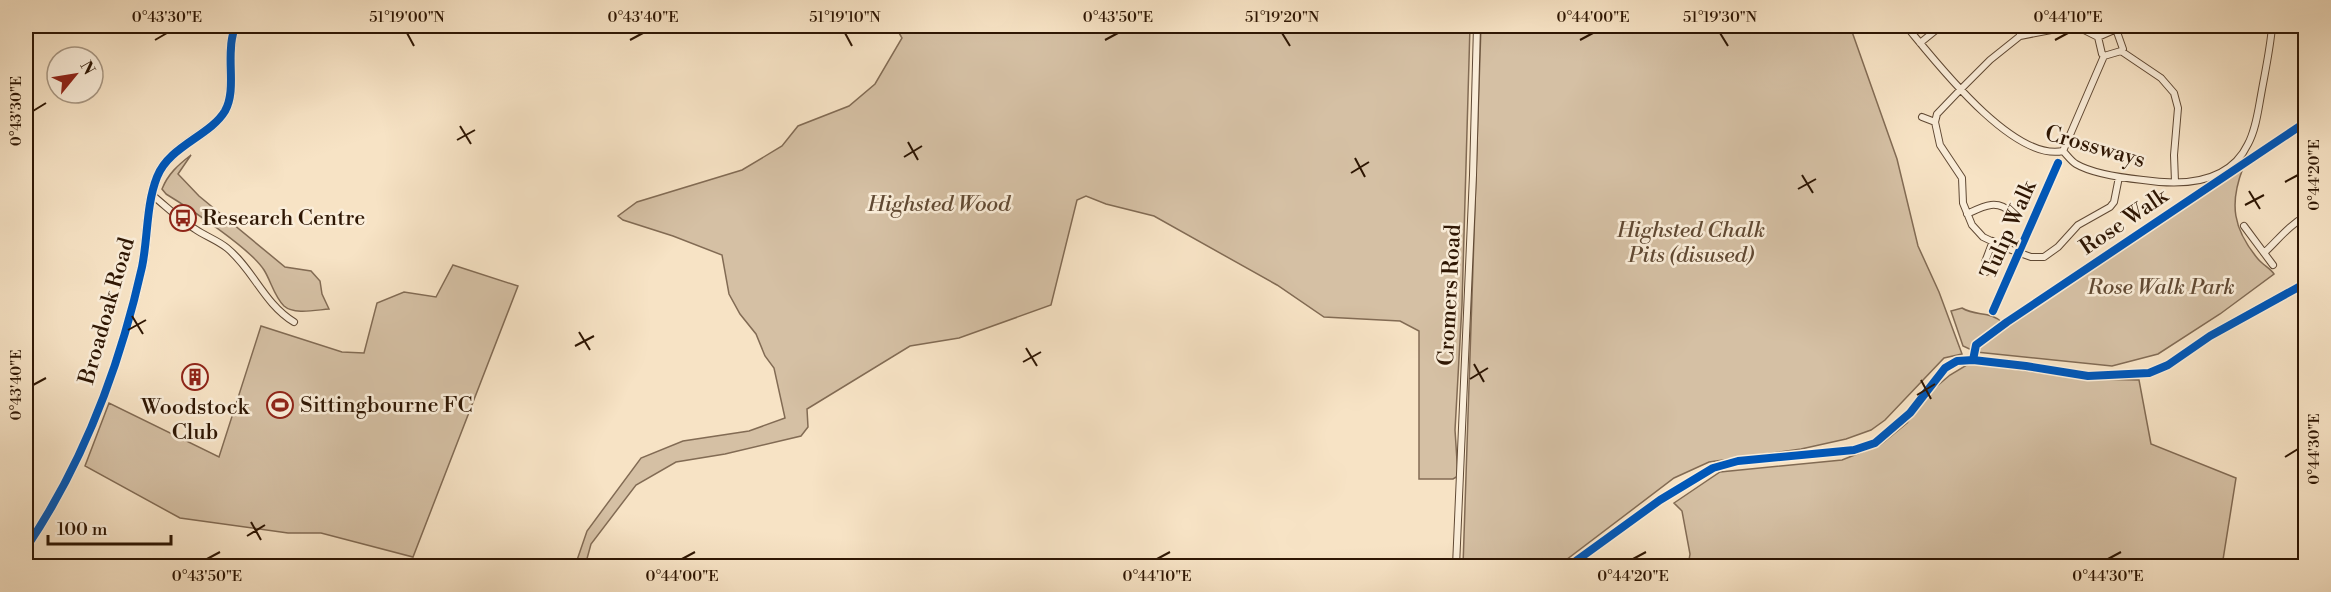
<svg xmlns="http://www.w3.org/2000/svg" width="2331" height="592" viewBox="0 0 2331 592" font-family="'Libre Bodoni',serif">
	<rect width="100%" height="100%" fill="#f7e3c5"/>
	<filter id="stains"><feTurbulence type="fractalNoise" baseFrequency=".00333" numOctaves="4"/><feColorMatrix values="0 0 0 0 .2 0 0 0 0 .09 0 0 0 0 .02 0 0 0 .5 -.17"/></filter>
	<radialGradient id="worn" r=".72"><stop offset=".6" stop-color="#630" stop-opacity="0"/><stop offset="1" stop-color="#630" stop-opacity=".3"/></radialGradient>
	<path fill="#d5c0a4" stroke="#826b54" stroke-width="1.5" d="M 895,26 L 1470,26 L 1462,305 L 1455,430 L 1458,476 L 1453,479 L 1419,479 L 1419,331 L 1400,321 L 1324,317 L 1277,285 L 1154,216 L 1106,204 L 1086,196 L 1077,200 L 1051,305 L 959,338 L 910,346 L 807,409 L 808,427 L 801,436 L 725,454 L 676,462 L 636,485 L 591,544 L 585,566 L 575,566 L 587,531 L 641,458 L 683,441 L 749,431 L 785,418 L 774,368 L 765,356 L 756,334 L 740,314 L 729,294 L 722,255 L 673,236 L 623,220 L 618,216 L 637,202 L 742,170 L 782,146 L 798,126 L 849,106 L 875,84 L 902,38 Z
		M 1481,26 L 1850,26 L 1897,159 L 1918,246 L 1939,292 L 1962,354 L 1944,358 L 1885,420 L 1871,430 L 1846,439 L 1801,449 L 1709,462 L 1674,478 L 1558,566 L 1463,566 Z
		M 191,155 L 178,174 L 199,196 L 285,267 L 311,271 L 320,281 L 322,294 L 329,309 C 316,310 294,315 284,306 C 274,296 271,281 264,270 C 251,249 189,208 166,194 L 162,189 C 168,174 178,165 191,155 Z
		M 2243,168 C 2229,204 2233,229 2258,259 C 2263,265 2271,269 2274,274 L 2220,314 L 2158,354 L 2112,366 L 1976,352 L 1963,346 L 1951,311 L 1962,308 C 1977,317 1989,310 2003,323 L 2007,322 Z
		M 453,265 L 518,286 L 413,557 L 321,533 L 288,533 L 180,518 L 85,466 L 109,403 L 219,457 L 261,326 L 342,352 L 364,353 L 377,303 L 404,292 L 436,297 Z
		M 1970,363 L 2088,379 L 2139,380 L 2151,444 L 2236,478 L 2222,566 L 1688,566 L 1690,554 L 1682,511 L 1674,503 L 1720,472 L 1842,460 L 1880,445 L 1907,423 L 1930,392 L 1950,375 Z"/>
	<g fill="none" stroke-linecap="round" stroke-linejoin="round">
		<defs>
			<path id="minor" d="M 1895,26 L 1902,28 L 1908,26
				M 2019,26 L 2020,36
				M 2081,26 L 2084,30 L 2098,37 L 2102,54 L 2104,56
				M 2270,26 L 2284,26
				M 1907,27 C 1936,62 2013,162 2063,151 C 2067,155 2071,161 2076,164 C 2093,174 2124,178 2143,180 C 2183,186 2229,184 2248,144 C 2256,129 2258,111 2261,95 C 2265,72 2270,50 2272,27
				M 2020,36 L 1990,60 L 1960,90 L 1937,114 L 1935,122 L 1940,145 L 1962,178 L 1963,203 L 1972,225 L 1983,237 L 2006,248 L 2031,257 L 2044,257 L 2058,247 L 2078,225 L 2110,207 L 2114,202 L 2119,177
				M 2020,36 L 2072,26
				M 2098,37 L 2114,30 L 2117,32 L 2123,49 L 2121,51
				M 1920,43 L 1941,26
				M 2104,56 L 2121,51 L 2161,78 L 2174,93 L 2178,108 L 2174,155 L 2175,182
				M 1922,117 L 1935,122
				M 2063,151 L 2104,56
				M 152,195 C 166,206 179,220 195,229 C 205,236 217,240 227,248 C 253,269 264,304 294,322
				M 1967,214 C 1982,207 1997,198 2011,213
				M 2244,226 L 2273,265
				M 2264,253 C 2278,240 2289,225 2306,216
				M 1986,272 L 1985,262 L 1993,241
				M 1456,566 L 1473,175 L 1477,26
				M 1569,566 L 1660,500 L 1713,468 L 1738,461 L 1854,450 L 1875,443 L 1910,413 L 1945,368 L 1957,361 L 1973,360 L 2026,366 L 2088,376 L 2149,373 L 2168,365 L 2210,336 L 2306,283"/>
			<path id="tertiary" d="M 26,548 C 82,465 120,366 142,267 C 148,238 146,205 157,177 C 169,146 210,136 225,111 C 235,93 229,68 231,48 C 231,40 233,33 235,26"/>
		</defs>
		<use href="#minor" stroke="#604934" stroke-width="8"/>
		<use href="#tertiary" stroke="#604934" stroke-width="10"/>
		<use href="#minor" stroke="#faedd9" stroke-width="6"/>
		<use href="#tertiary" stroke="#faedd9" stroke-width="8"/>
		<defs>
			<path id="cycleway" d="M 1993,311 L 2058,163
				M 1973,360 L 1976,345 L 2007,322 L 2306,122
				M 26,548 C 82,465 120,366 142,267 C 148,238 146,205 157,177 C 169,146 210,136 225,111 C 235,93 229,68 231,48 C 231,40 233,33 235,26
				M 1569,566 L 1660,500 L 1713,468 L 1738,461 L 1854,450 L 1875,443 L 1910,413 L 1945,368 L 1957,361 L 1973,360 L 2026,366 L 2088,376 L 2149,373 L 2168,365 L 2210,336 L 2306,283"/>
		</defs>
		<use href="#cycleway" stroke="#faedd9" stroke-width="11"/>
		<use href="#cycleway" stroke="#0057b8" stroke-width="8"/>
	</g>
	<path fill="none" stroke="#2e1603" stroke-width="2" d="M 407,33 L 414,46M 845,33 L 852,46M 1282,33 L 1290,46M 1720,33 L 1728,46M 155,40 L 167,33M 630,40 L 643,33M 1105,40 L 1118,33M 1580,40 L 1593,33M 2055,40 L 2068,33M 33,111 L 46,103M 460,126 L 471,144M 457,140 L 475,130M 908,142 L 918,160M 904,157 L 922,146M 1355,158 L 1365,177M 1351,173 L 1369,162M 1802,175 L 1813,193M 2285,182 L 2298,175M 1798,189 L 1816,179M 2249,191 L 2260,209M 2245,205 L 2264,195M 132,316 L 143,334M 128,330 L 146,320M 579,332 L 590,350M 575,346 L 594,336M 1026,348 L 1037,366M 1023,362 L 1041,352M 1474,364 L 1484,382M 1470,379 L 1488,368M 1921,380 L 1931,399M 33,385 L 46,378M 1917,395 L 1935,384M 2285,457 L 2298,449M 251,522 L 261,540M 247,536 L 265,525M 207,559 L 220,552M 682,559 L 695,552M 1157,559 L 1170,552M 1633,559 L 1646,552M 2108,559 L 2121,552"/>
	<defs>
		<symbol id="bus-ring" viewBox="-11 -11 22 22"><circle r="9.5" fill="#faedd9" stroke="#8f2418" stroke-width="1.5"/><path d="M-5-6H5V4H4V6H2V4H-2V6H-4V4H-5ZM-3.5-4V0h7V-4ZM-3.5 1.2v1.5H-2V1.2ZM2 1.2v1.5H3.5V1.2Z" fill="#8f2418"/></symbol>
		<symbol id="building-ring" viewBox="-11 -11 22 22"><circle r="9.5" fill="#faedd9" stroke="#8f2418" stroke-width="1.5"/><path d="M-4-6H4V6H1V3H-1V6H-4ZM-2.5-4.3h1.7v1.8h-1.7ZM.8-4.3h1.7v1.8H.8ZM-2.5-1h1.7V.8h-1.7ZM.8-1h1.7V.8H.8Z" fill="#8f2418"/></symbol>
		<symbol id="stadium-ring" viewBox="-11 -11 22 22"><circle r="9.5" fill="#faedd9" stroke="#8f2418" stroke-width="1.5"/><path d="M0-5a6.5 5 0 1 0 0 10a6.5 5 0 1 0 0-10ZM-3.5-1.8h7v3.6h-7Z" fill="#8f2418"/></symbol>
	</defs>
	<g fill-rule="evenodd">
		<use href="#bus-ring" x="168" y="203" width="30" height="30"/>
		<use href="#building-ring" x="180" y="362" width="30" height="30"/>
		<use href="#stadium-ring" x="265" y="390" width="30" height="30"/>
	</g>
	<g text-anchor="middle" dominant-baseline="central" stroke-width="5" stroke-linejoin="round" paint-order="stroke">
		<g font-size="22" fill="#2e1603" stroke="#faedd9">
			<text transform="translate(2095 147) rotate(16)">Crossways</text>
			<text transform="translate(2124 222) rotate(-34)">Rose Walk</text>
			<text transform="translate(2009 230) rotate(-66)">Tulip Walk</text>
			<text transform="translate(1450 295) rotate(-87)">Cromers Road</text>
			<text transform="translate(107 311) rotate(-74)">Broadoak Road</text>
		</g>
		<g font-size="22" font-style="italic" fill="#604933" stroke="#faedd9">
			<text x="939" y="204">Highsted Wood</text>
			<text x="1691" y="230">Highsted Chalk<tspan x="1691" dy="25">Pits (disused)</tspan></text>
			<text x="2161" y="287">Rose Walk Park</text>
		</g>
		<g font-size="22" fill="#2e1603" stroke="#faedd9" text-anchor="start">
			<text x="202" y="218">Research Centre</text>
			<text x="300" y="405">Sittingbourne FC</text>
			<text x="195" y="407" text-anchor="middle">Woodstock<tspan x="195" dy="25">Club</tspan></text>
		</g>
	</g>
	<rect width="2331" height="592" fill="none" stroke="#f7e3c5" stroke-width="66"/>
	<g transform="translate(75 75) rotate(60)"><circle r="28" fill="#faedd9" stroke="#a89783" stroke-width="1.5"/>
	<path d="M0-4.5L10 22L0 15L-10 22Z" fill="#8f2418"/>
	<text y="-9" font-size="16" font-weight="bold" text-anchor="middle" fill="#2e1603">N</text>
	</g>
	<path d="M48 535v9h123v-9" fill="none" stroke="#2e1603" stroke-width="3"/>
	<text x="57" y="535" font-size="18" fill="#2e1603" stroke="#faedd9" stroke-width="4.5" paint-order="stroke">100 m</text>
	<rect x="33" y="33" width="2265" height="526" fill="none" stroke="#2e1603" stroke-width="2"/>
	<g font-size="15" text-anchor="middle" fill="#2e1603">
		<text x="167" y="22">0°43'30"E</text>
		<text x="407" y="22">51°19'00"N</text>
		<text x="643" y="22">0°43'40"E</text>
		<text x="845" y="22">51°19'10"N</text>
		<text x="1118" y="22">0°43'50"E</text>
		<text x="1282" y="22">51°19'20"N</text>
		<text x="1593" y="22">0°44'00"E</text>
		<text x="1720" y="22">51°19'30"N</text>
		<text x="2068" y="22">0°44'10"E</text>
		<text transform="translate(16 111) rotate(-90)" y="5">0°43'30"E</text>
		<text transform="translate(2314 175) rotate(-90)" y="5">0°44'20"E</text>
		<text transform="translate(16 385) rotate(-90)" y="5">0°43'40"E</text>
		<text transform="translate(2314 449) rotate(-90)" y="5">0°44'30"E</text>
		<text x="207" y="581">0°43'50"E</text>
		<text x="682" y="581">0°44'00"E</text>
		<text x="1157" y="581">0°44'10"E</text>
		<text x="1633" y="581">0°44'20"E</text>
		<text x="2108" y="581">0°44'30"E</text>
	</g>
	<rect width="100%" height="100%" filter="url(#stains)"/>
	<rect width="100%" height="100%" fill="url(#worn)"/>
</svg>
